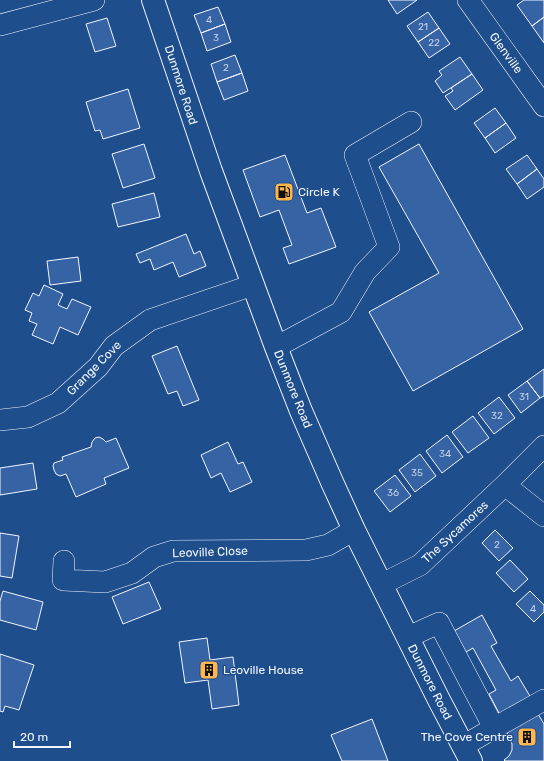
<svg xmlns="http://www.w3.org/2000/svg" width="544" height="761" viewBox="0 0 544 761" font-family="Rubik,sans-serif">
	<rect width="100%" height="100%" fill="#1f4e8c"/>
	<path fill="#3563a3" stroke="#f2f6ff" d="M 388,0 L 417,0 L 397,14 Z
		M 524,0 L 544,0 L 544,17 L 532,26 L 517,5 Z
		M 218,7 L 225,24 L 201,33 L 194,15 Z
		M 428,12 L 439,28 L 418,42 L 407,26 Z
		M 544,17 L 544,43 L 532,26 Z
		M 107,18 L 116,46 L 95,52 L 86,24 Z
		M 225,24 L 231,42 L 207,51 L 201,33 Z
		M 439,28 L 450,44 L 429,58 L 418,42 Z
		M 235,55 L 242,73 L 217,82 L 211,64 Z
		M 460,57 L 472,74 L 443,93 L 435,81 L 442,75 L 439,71 Z
		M 242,73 L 248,91 L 224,100 L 217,82 Z
		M 472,74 L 483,90 L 455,110 L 445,96 L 453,91 L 451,88 Z
		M 128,89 L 140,128 L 103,139 L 100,130 L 95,131 L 86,102 Z
		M 495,108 L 506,123 L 485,138 L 474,123 Z
		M 506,123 L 516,138 L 495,153 L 485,138 Z
		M 144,144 L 155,178 L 123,188 L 112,154 Z
		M 419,144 L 523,329 L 413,391 L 369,312 L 439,273 L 379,167 Z
		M 285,155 L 307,213 L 321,208 L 336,247 L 289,264 L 283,248 L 292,245 L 279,210 L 260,217 L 243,170 Z
		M 527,155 L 537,169 L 517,184 L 506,169 Z
		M 537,169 L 544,179 L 544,187 L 527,199 L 517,184 Z
		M 154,193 L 160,217 L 118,227 L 112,204 Z
		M 186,234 L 194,254 L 200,251 L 206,266 L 179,277 L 173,262 L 154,270 L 150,259 L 140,263 L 136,254 Z
		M 78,257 L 81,281 L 50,285 L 47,261 Z
		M 44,285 L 63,294 L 58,305 L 67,309 L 72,299 L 91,307 L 78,335 L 60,327 L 53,344 L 32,335 L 37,324 L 29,321 L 32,313 L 25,310 L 33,293 L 39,296 Z
		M 177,346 L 199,400 L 183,406 L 177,391 L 168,394 L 152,356 Z
		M 544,369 L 544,396 L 540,398 L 527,381 Z
		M 527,381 L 540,398 L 521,413 L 508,395 Z
		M 499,397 L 515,418 L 494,434 L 478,413 Z
		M 473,416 L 489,438 L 468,453 L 452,432 Z
		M 447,435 L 463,457 L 442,473 L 426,451 Z
		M 99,437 L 103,439 L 106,442 L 116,438 L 129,468 L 104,478 L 106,484 L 76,497 L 66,474 L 60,476 L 56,474 L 54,470 L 53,466 L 54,463 L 63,460 L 62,457 L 91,447 L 92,442 L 95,438 Z
		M 228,442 L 238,464 L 243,462 L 252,482 L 230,492 L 221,473 L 211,478 L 201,455 Z
		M 420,454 L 436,476 L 415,492 L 399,470 Z
		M 33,463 L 37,489 L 0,495 L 0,468 Z
		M 395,475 L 411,496 L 390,512 L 374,491 Z
		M 495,530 L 513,548 L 499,561 L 482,543 Z
		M 0,533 L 19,536 L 12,578 L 0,576 Z
		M 510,560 L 528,579 L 514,592 L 496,573 Z
		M 149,582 L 161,609 L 123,624 L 112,597 Z
		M 3,591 L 43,602 L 36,630 L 0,620 L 0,601 Z
		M 530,591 L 544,605 L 544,612 L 534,622 L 516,604 Z
		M 482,615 L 497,643 L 491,646 L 511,681 L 518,676 L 531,698 L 500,715 L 489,694 L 496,690 L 473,648 L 466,652 L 454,631 Z
		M 207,638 L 210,660 L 233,657 L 239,705 L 212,709 L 208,680 L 185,683 L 179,642 Z
		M 0,654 L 34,665 L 19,710 L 5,706 L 3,712 L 0,711 Z
		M 538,714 L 544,724 L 544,761 L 505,761 L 504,760 L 509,756 L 512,750 L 512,744 L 506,730 Z
		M 372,719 L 388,761 L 342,761 L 331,735 Z"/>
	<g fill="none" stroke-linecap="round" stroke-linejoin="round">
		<defs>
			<path id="minor" d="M 468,0 L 544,106
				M 0,25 L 94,0
				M 276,347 L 341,312 L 365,272 L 389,247 L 355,155 L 411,122
				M 0,420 L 28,417 L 58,403 L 98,367 L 114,346 L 150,320 L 253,285
				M 505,485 L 544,516
				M 64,561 L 63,580 L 105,582 L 132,573 L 154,557 L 173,551 L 306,550 L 328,545 L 354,530
				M 382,584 L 420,565 L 505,485 L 544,446
				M 408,637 L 439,623 L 494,728 L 463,746
				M 494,728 L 544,700"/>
			<path id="major" d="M 153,0 L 211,171 L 276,347 L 301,411 L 332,482 L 354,530 L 438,698 L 471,761"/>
		</defs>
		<use href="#minor" stroke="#f2f6ff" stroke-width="22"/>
		<use href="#major" stroke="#f2f6ff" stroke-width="24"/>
		<use href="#minor" stroke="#1f4e8c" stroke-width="21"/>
		<use href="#major" stroke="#1f4e8c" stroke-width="22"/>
	</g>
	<defs>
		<symbol id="fuel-square" viewBox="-11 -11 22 22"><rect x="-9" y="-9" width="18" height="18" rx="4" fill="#ffb74d" stroke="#1f4e8c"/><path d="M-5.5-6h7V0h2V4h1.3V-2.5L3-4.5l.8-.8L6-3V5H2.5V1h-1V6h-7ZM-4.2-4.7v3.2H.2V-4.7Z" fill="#111"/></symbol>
		<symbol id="building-square" viewBox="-11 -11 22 22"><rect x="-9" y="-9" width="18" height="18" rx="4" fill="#ffb74d" stroke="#1f4e8c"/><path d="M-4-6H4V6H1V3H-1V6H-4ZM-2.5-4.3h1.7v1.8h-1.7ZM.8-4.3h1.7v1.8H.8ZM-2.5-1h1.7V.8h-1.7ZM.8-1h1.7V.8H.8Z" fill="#111"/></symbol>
	</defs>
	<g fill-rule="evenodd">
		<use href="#fuel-square" x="273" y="181" width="22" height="22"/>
		<use href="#building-square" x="198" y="659" width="22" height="22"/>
		<use href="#building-square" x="516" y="726" width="22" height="22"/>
	</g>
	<g text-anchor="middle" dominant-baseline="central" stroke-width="3" stroke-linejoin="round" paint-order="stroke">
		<g font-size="10" fill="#c3d1e8">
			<text x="209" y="20">4</text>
			<text x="423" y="27">21</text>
			<text x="216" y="38">3</text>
			<text x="434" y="43">22</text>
			<text x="226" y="68">2</text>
			<text x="524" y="397">31</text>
			<text x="497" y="416">32</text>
			<text x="445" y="454">34</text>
			<text x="417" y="473">35</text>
			<text x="393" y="493">36</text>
			<text x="497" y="545">2</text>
			<text x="533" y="609">4</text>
		</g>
		<g font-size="12" fill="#f2f6ff" stroke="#1f4e8c">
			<text transform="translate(506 53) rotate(54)">Glenville</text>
			<text transform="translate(181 85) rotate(72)">Dunmore Road</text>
			<text transform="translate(94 368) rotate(-45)">Grange Cove</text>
			<text transform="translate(293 389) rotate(68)">Dunmore Road</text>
			<text transform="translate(455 532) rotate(-43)">The Sycamores</text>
			<text transform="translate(210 552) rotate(-2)">Leoville Close</text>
			<text transform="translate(430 682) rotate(63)">Dunmore Road</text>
		</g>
		<g font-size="12" fill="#f2f6ff" stroke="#1f4e8c" text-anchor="start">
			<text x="298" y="192">Circle K</text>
			<text x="223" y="670">Leoville House</text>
			<text x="513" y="737" text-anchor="end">The Cove Centre</text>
		</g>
	</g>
	<path d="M14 741v6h56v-6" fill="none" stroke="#f2f6ff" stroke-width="2"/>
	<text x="20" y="741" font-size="12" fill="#f2f6ff" stroke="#1f4e8c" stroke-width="3" paint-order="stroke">20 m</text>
</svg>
